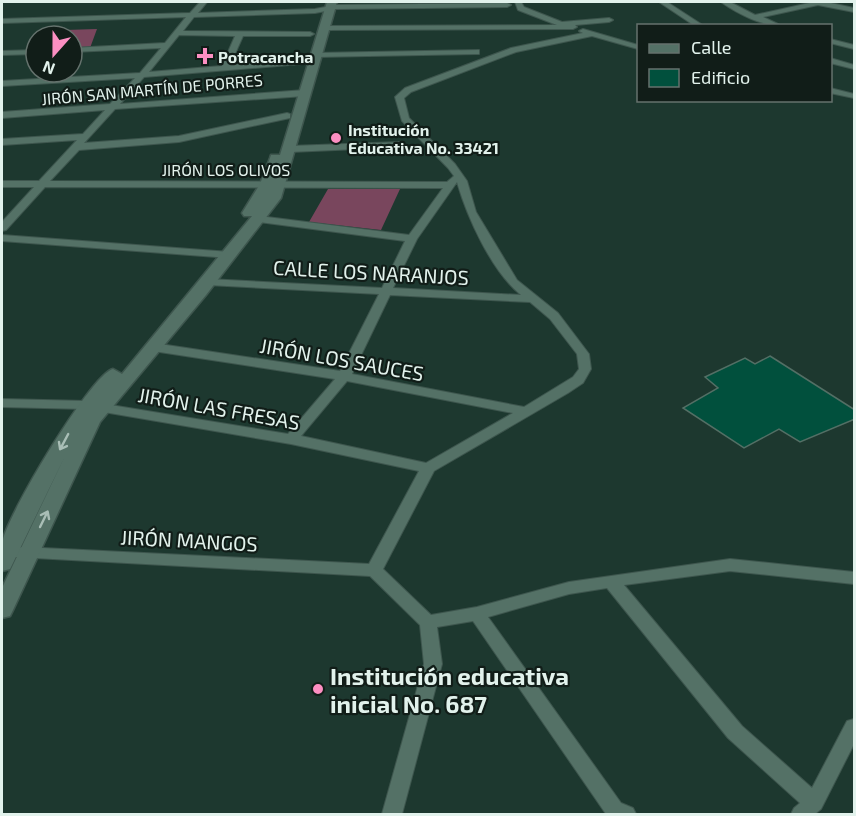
<svg xmlns="http://www.w3.org/2000/svg" width="856" height="816" viewBox="0 0 856 816" font-family="'Exo 2',sans-serif">
	<rect width="100%" height="100%" fill="#1d382f"/>
	<path fill="#79465d" d="M 97,29 L 90,48 L 72,49 L 72,36 L 62,36 L 65,30 Z
		M 328,189 L 400,189 L 381,230 L 309,222 Z"/>
	<path fill="#01503d" stroke="#536f65" stroke-width="1.5" d="M 770,356 L 855,410 L 855,419 L 800,442 L 779,429 L 744,448 L 683,408 L 718,388 L 705,377 L 745,358 L 755,364 Z"/>
	<g fill="none" stroke-linecap="round" stroke-linejoin="round">
		<defs>
			<path id="street" d="M 200,2 L 207,2 L 198,13 L 315,9 L 336,5 L 507,3 L 511,5 L 507,7 L 336,9 L 315,13 L 194,17 L 183,31 L 310,32 L 314,34 L 310,36 L 243,36 L 230,65 L 313,59 L 317,61 L 313,63 L 144,77 L 120,104 L 305,90 L 309,93 L 305,96 L 115,109 L 84,143 L 179,136 L 287,113 L 290,114 L 290,118 L 179,142 L 79,150 L 50,181 L 447,182 L 454,176 L 448,168 L 402,121 L 395,97 L 405,88 L 511,48 L 583,33 L 579,31 L 583,29 L 638,45 L 638,49 L 592,36 L 516,52 L 411,92 L 404,98 L 409,118 L 455,164 L 467,181 L 476,212 L 517,280 L 558,313 L 589,354 L 591,369 L 583,383 L 568,393 L 434,471 L 383,569 L 431,615 L 477,607 L 569,582 L 730,559 L 854,572 L 854,584 L 730,571 L 624,585 L 742,726 L 812,788 L 847,721 L 854,719 L 854,744 L 821,809 L 815,814 L 791,814 L 794,808 L 800,803 L 728,738 L 607,588 L 569,594 L 488,617 L 621,803 L 633,808 L 636,814 L 606,814 L 473,621 L 437,627 L 442,664 L 402,814 L 382,814 L 424,664 L 420,625 L 370,576 L 16,557 L 14,553 L 16,549 L 22,547 L 369,564 L 419,471 L 291,444 L 86,409 L 2,407 L 2,399 L 86,401 L 288,434 L 335,379 L 153,351 L 147,347 L 153,343 L 340,371 L 379,294 L 208,285 L 202,282 L 208,279 L 382,288 L 405,241 L 259,222 L 254,219 L 259,216 L 409,235 L 443,188 L 45,187 L 6,230 L 2,231 L 2,222 L 34,187 L 2,187 L 2,181 L 39,181 L 77,140 L 2,145 L 2,139 L 83,134 L 105,110 L 2,118 L 2,112 L 110,104 L 135,78 L 2,86 L 2,81 L 140,73 L 161,48 L 72,52 L 72,48 L 165,43 L 186,17 L 2,23 L 2,19 L 190,13 ZM 179,35 L 235,36 L 222,66 L 149,72 ZM 457,182 C 467,217 492,272 521,295 L 393,288 L 417,239 ZM 390,295 L 530,302 L 550,319 L 577,354 L 579,369 L 573,377 L 524,407 L 352,374 ZM 347,381 L 513,413 L 426,463 L 301,436 Z
				M 515,2 L 521,2 L 524,7 L 562,22 L 609,18 L 613,20 L 609,22 L 575,25 L 577,27 L 573,29 L 323,30 L 319,28 L 323,26 L 557,25 L 518,10 Z
				M 659,2 L 667,2 L 704,26 L 695,26 Z
				M 721,2 L 730,2 L 755,15 L 814,2 L 826,2 L 854,8 L 854,12 L 818,5 L 763,17 L 782,26 C 762,26 738,14 721,2 Z
				M 830,39 L 854,45 L 854,49 L 830,43 Z
				M 36,50 L 36,54 L 2,55 L 2,51 Z
				M 479,50 L 479,54 L 476,54 L 315,57 L 311,55 L 315,53 Z
				M 830,58 L 854,65 L 854,69 L 830,63 Z
				M 830,88 L 854,94 L 854,98 L 830,93 Z
				M 400,142 L 405,145 L 403,147 L 290,152 L 285,149 L 290,146 Z
				M 2,235 L 230,252 L 236,255 L 230,258 L 2,241 Z"/>
			<path id="secondary" d="M 327,2 L 337,2 L 281,198 L 206,295 L 100,422 L 13,610 L 10,616 L 2,618 L 2,588 L 65,456 L 13,563 L 10,569 L 2,571 C 2,562 0,551 2,543 C 6,517 91,374 113,369 L 122,374 L 252,216 L 244,216 L 242,213 L 260,184 L 270,158 L 271,155 L 280,155 Z"/>
		</defs>
		<use href="#street" stroke="#3e564e" stroke-width="2"/>
		<use href="#secondary" stroke="#3e564e" stroke-width="3"/>
		<use href="#street" fill="#547166" fill-rule="evenodd"/>
		<use href="#secondary" fill="#547166" fill-rule="evenodd"/>
	</g>
	<defs><path id="oneway-shaft" d="M-6 0H5M1.5-3L5.5 0L1.5 3" fill="none" stroke-width="1.6" stroke-linecap="round" stroke-linejoin="round" transform="scale(1.5)"/></defs>
	<g stroke="#a9beb6">
		<use href="#oneway-shaft" transform="translate(64 442) rotate(118)"/>
		<use href="#oneway-shaft" transform="translate(44 519) rotate(-64)"/>
	</g>
	<g fill="#fc8fc2" stroke="#111d18" stroke-width="2">
		<path d="M202 47h6v6h6v6h-6v6h-6v-6h-6v-6h6z"/>
		<circle cx="336" cy="138" r="6"/>
		<circle cx="318" cy="689" r="6"/>
	</g>
	<g text-anchor="middle" dominant-baseline="central" stroke-width="4.5" stroke-linejoin="round" paint-order="stroke">
		<g font-size="16" font-weight="bold" fill="#e2f2ec" stroke="#111d18" text-anchor="start">
			<text x="218" y="56">Potracancha</text>
			<text x="348" y="129">Institución<tspan x="348" dy="18">Educativa No. 33421</tspan></text>
		</g>
		<g font-size="16" fill="#e2f2ec" stroke="#111d18">
			<text transform="translate(152 89) rotate(-5)">JIRÓN SAN MARTÍN DE PORRES</text>
			<text x="226" y="169">JIRÓN LOS OLIVOS</text>
		</g>
		<g font-size="20" fill="#e2f2ec" stroke="#111d18">
			<text transform="translate(371 272) rotate(3)">CALLE LOS NARANJOS</text>
			<text transform="translate(342 359) rotate(10)">JIRÓN LOS SAUCES</text>
			<text transform="translate(219 408) rotate(10)">JIRÓN LAS FRESAS</text>
			<text transform="translate(189 540) rotate(3)">JIRÓN MANGOS</text>
		</g>
		<g font-size="24" font-weight="bold" fill="#e2f2ec" stroke="#111d18" text-anchor="start">
			<text x="330" y="675">Institución educativa<tspan x="330" dy="28">inicial No. 687</tspan></text>
		</g>
	</g>
	<rect width="856" height="816" fill="none" stroke="#e2f2ec" stroke-width="6"/>
	<rect x="637" y="24" width="195" height="78" fill="#111d18" stroke="#65726d" stroke-width="1.5"/>
	<rect x="649" y="44" width="30" height="9" fill="#547166" stroke="#65726d" stroke-width="1.5"/>
	<text x="691" y="54" font-size="18" fill="#e2f2ec">Calle</text>
	<rect x="649" y="69" width="30" height="18" fill="#01503d" stroke="#65726d" stroke-width="1.5"/>
	<text x="691" y="84" font-size="18" fill="#e2f2ec">Edificio</text>
	<g transform="translate(54 54) rotate(201)"><circle r="28" fill="#111d18" stroke="#65726d" stroke-width="1.5"/>
	<path d="M0-4.5L10 22L0 15L-10 22Z" fill="#fc8fc2"/>
	<text y="-9" font-size="16" font-weight="bold" text-anchor="middle" fill="#e2f2ec">N</text>
	</g>
</svg>
